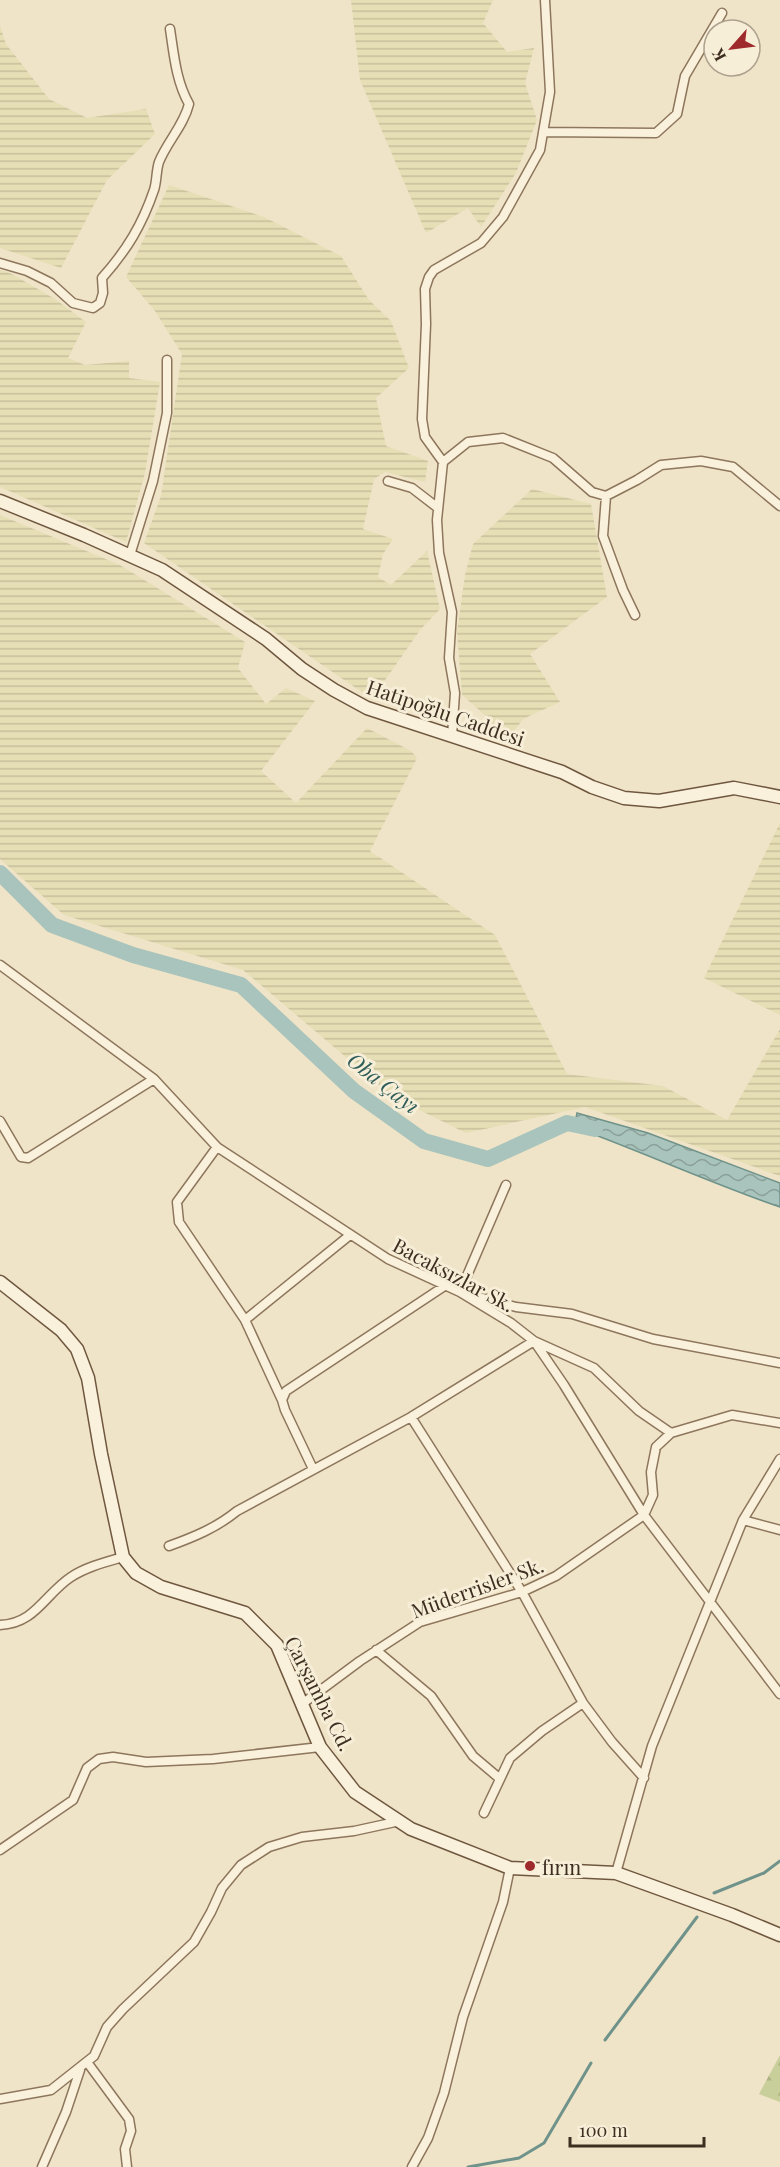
<svg xmlns="http://www.w3.org/2000/svg" width="780" height="2167" viewBox="0 0 780 2167" font-family="'Playfair Display',serif">
	<defs>
		<pattern id="farmland-rules" width="6" height="5" patternUnits="userSpaceOnUse" patternTransform="scale(1.5)"><rect width="6" height="5" fill="#e6deb5"/><path d="M0 2.5h6" fill="none" stroke="#c6bf9b"/></pattern>
		<pattern id="forest-firs" width="22" height="20" patternUnits="userSpaceOnUse" patternTransform="scale(1.5)"><rect width="22" height="20" fill="#c9cf9b"/><path d="M5 1l3.5 6h-7zM16 11l3.5 6h-7z" fill="#aeb285"/></pattern>
		<pattern id="water-waves" width="16" height="10" patternUnits="userSpaceOnUse" patternTransform="scale(1.5)"><rect width="16" height="10" fill="#a9c4bc"/><path d="M0 5q4-4 8 0t8 0" fill="none" stroke="#8ba098"/></pattern>
	</defs>
	<rect width="100%" height="100%" fill="#f0e4c8"/>
	<path fill="url(#farmland-rules)" d="M 351,0 L 493,0 L 483,23 L 507,52 L 534,48 L 525,83 L 537,120 L 516,173 L 481,227 L 468,208 L 426,233 L 360,80 Z
		M 0,26 L 6,44 L 49,99 L 87,118 L 146,109 L 155,134 L 107,180 L 61,268 L 0,248 Z
		M 169,185 L 264,217 L 341,256 L 369,300 L 391,321 L 409,368 L 376,398 L 386,446 L 428,461 L 425,482 L 385,472 L 374,479 L 363,529 L 393,539 L 383,554 L 378,577 L 391,585 L 427,551 L 440,609 L 420,630 L 372,699 L 144,543 L 161,496 L 182,354 L 155,311 L 126,277 Z
		M 0,270 L 12,274 L 55,299 L 86,322 L 68,358 L 85,365 L 129,361 L 129,378 L 160,382 L 145,473 L 126,542 L 0,487 Z
		M 532,489 L 591,504 L 607,597 L 530,654 L 560,702 L 523,719 L 505,744 L 489,734 L 487,717 L 462,695 L 457,632 L 465,575 L 473,544 Z
		M 0,515 L 120,565 L 245,642 L 238,668 L 266,704 L 286,688 L 315,701 L 261,771 L 296,803 L 367,728 L 411,751 L 417,758 L 370,851 L 495,935 L 567,1074 L 663,1086 L 727,1120 L 780,1029 L 780,1176 L 585,1107 L 466,1133 L 393,1097 L 243,970 L 64,915 L 0,859 Z
		M 780,823 L 780,1015 L 704,978 Z"/>
	<path fill="url(#forest-firs)" d="M 780,2055 L 780,2102 L 759,2094 Z"/>
	<path fill="url(#water-waves)" stroke="#6f938a" stroke-width="1.5" d="M 577,1113 L 648,1133 L 780,1183 L 780,1207 C 710,1183 643,1152 574,1127 Z"/>
	<g fill="none" stroke-linecap="round" stroke-linejoin="round">
		<path stroke="#6f938a" stroke-width="3" d="M 714,1893 L 764,1873 L 780,1861
			M 605,2040 L 697,1917
			M 468,2167 L 519,2158 L 544,2143 L 591,2063"/>
		<path stroke="#a9c4bc" stroke-width="16" d="M 0,873 L 52,925 L 133,955 L 241,985 L 354,1091 L 424,1141 L 488,1159 L 567,1123 L 595,1129"/>
		<defs>
			<path id="street" d="M 543,132 L 656,133 L 677,114 L 685,76 L 722,13
				M 0,263 L 27,271 L 51,283 L 73,303 L 93,308 L 100,303 L 103,293 L 102,278 C 127,250 142,225 154,190 C 157,181 156,171 159,162 C 167,142 184,125 189,104 C 176,81 174,55 170,29
				M 443,462 L 468,442 L 503,438 L 553,458 L 592,492 L 606,496 L 637,480 L 661,465 L 701,461 L 733,467 L 780,506
				M 388,481 L 412,488 L 438,508
				M 606,496 L 603,536 L 623,590 L 635,615
				M 130,555 L 153,481 L 167,413 L 167,360
				M 452,736 L 455,693 L 449,658 L 452,612 L 439,553 L 437,520 L 443,462 L 425,437 L 422,419 L 426,324 L 425,289 L 429,277 L 434,270 L 481,243 L 503,217 L 540,150 L 550,92 L 545,0
				M 0,965 L 154,1079 L 217,1147 L 388,1259 L 460,1292 L 511,1323 L 534,1341 L 594,1368 L 639,1411 L 671,1433
				M 0,1121 L 21,1157 L 28,1158 L 154,1079
				M 217,1147 L 177,1202 L 179,1222 L 245,1320
				M 506,1185 L 460,1292 L 516,1307 L 572,1314 L 653,1339 L 780,1363
				M 282,1400 L 245,1320 L 350,1235
				M 411,1417 L 522,1592 L 583,1703 L 612,1742 L 644,1778
				M 313,1469 L 285,1410 L 282,1400 L 286,1391 L 446,1285
				M 743,1520 L 780,1530
				M 169,1546 C 194,1537 216,1528 237,1511 L 411,1417 L 534,1341 L 564,1385 L 644,1515 L 780,1694
				M 0,1625 C 35,1624 45,1594 71,1577 C 86,1567 106,1562 123,1557
				M 376,1650 L 431,1696 L 473,1756 L 499,1778
				M 302,1704 L 360,1661 L 420,1622 L 522,1592 L 556,1576 L 644,1515 L 653,1495 L 651,1472 L 656,1447 L 671,1433 L 732,1415 L 780,1423
				M 484,1813 L 510,1758 L 542,1731 L 583,1703
				M 0,1850 L 73,1800 L 87,1768 L 99,1759 L 113,1757 L 146,1762 L 213,1759 L 320,1747
				M 616,1873 L 652,1746 L 743,1520 L 780,1459
				M 87,2062 L 129,2119 L 131,2131 L 125,2149 L 127,2167
				M 0,2099 L 51,2090 L 94,2056 L 107,2027 L 123,2009 L 194,1942 L 211,1912 L 222,1888 L 241,1865 L 269,1847 L 302,1837 L 354,1831 L 400,1821
				M 42,2167 L 66,2112 L 80,2070
				M 412,2167 L 428,2138 L 444,2093 L 463,2017 L 503,1902 L 510,1868"/>
			<path id="secondary" d="M 0,501 L 84,535 L 162,570 L 266,639 L 302,669 L 334,690 L 367,708 L 562,772 L 592,787 L 624,798 L 659,801 L 734,788 L 780,797
				M 0,1282 L 61,1330 L 77,1349 L 88,1378 L 101,1454 L 123,1557 L 136,1573 L 161,1587 L 245,1613 L 277,1645 L 320,1747 L 355,1792 L 411,1829 L 510,1868 L 616,1873 L 732,1915 L 780,1935"/>
		</defs>
		<use href="#street" stroke="#8d765c" stroke-width="11"/>
		<use href="#secondary" stroke="#6f573f" stroke-width="15"/>
		<use href="#street" stroke="#faf1dc" stroke-width="8"/>
		<use href="#secondary" stroke="#faf1dc" stroke-width="12"/>
	</g>
	<circle fill="#9e2a2b" stroke="#f7eed8" stroke-width="2" cx="530" cy="1866" r="6"/>
	<g text-anchor="middle" dominant-baseline="central" stroke-width="6" stroke-linejoin="round" paint-order="stroke">
		<g font-size="20" fill="#3d2e20" stroke="#f7eed8">
			<text transform="translate(446 712) rotate(19)">Hatipoğlu Caddesi</text>
			<text transform="translate(454 1274) rotate(28)">Bacaksızlar Sk.</text>
			<text transform="translate(477 1587) rotate(-20)">Müderrisler Sk.</text>
			<text transform="translate(320 1693) rotate(63)">Çarşamba Cd.</text>
		</g>
		<g font-size="20" fill="#3d2e20" stroke="#f7eed8" text-anchor="start">
			<text x="542" y="1866">fırın</text>
		</g>
		<g font-size="21" font-style="italic" fill="#2f5d5a" stroke="#f7eed8">
			<text transform="translate(384 1082) rotate(38)">Oba Çayı</text>
		</g>
	</g>
	<g transform="translate(732 48) rotate(242)"><circle r="28" fill="#f7eed8" stroke="#ada18e" stroke-width="1.5"/>
	<path d="M0-4.5L10 22L0 15L-10 22Z" fill="#9e2a2b"/>
	<text y="-9" font-size="16" font-weight="bold" text-anchor="middle" fill="#3d2e20">K</text>
	</g>
	<path d="M570 2137v9h134v-9" fill="none" stroke="#3d2e20" stroke-width="3"/>
	<text x="579" y="2137" font-size="18" fill="#3d2e20" stroke="#f7eed8" stroke-width="4.5" paint-order="stroke">100 m</text>
</svg>
